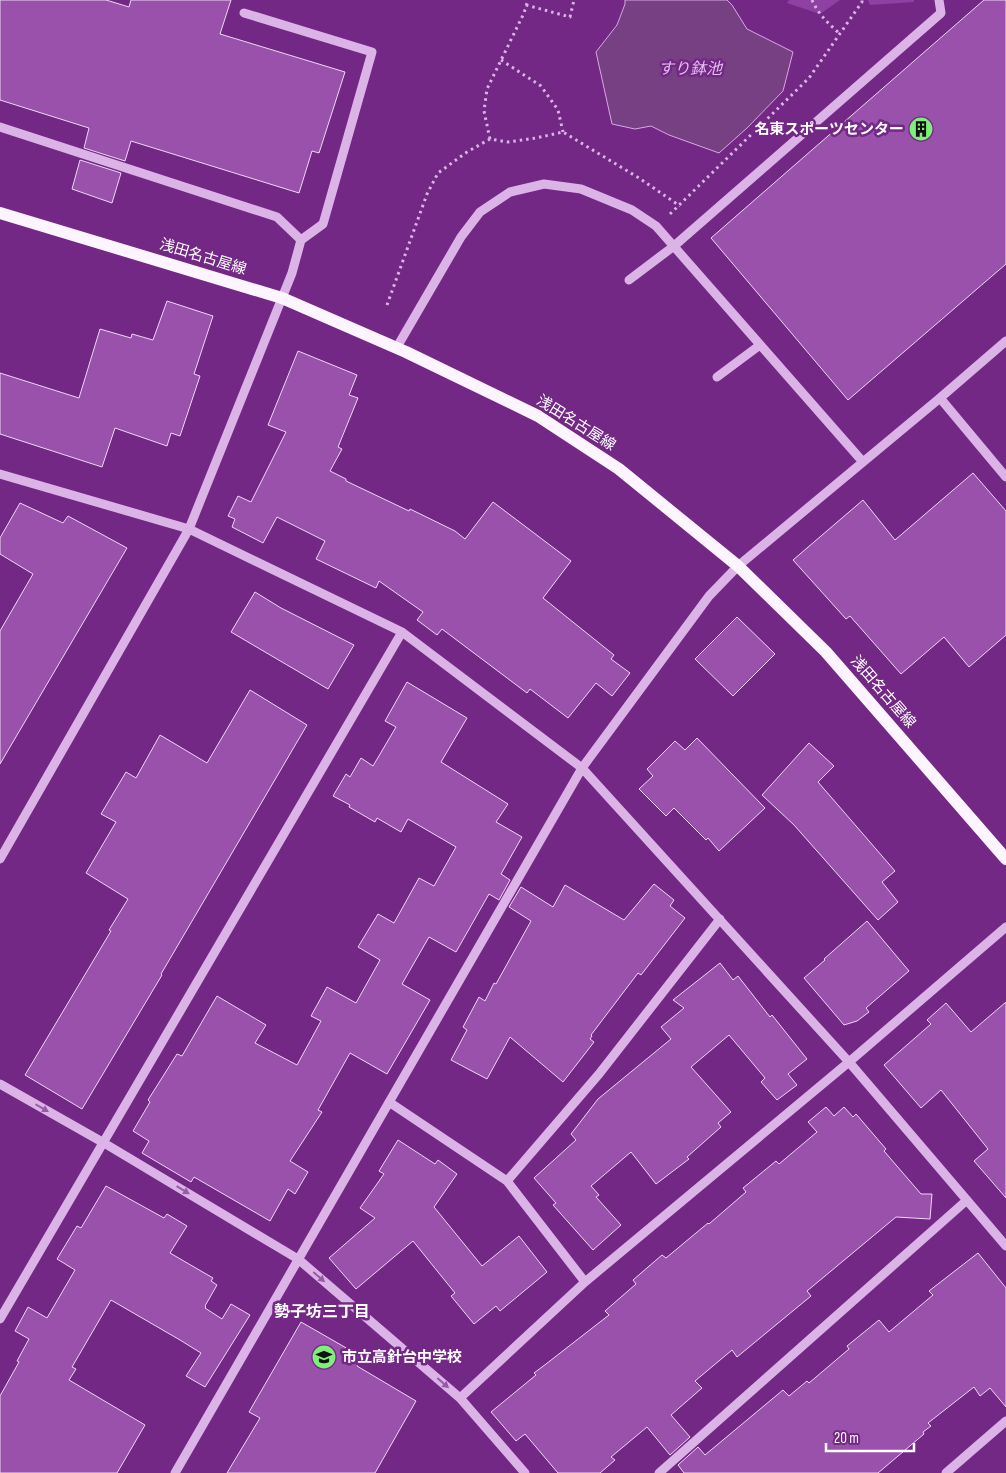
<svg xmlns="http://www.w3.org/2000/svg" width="1006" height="1473" viewBox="0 0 1006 1473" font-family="'Sofia Sans Condensed','Noto Sans JP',sans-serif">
	<rect width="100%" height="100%" fill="#732885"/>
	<path fill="#8e40a3" d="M 789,0 L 840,0 L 820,14 L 787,3 Z
		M 868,0 L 914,0 L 914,2 L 870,5 Z"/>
	<path fill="#774083" stroke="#d9a7e8" d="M 625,0 L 727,0 L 732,5 L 747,29 L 793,52 L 783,91 L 747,128 L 719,153 L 669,135 L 651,126 L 635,129 L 612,124 L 596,52 L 617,25 L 625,4 Z"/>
	<path fill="#9a51ac" stroke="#efd6f6" d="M 0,0 L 106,0 L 129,7 L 131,0 L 231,0 L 220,34 L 345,72 L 319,153 L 312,151 L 299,193 L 131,141 L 125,161 L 84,148 L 89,128 L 0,100 Z
		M 984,0 L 1006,0 L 1006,264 L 848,400 L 711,238 Z
		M 80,160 L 121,173 L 112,203 L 72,189 Z
		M 167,301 L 213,316 L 194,374 L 200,376 L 180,436 L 171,433 L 167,446 L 115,428 L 102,467 L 0,434 L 0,373 L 79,398 L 100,329 L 131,338 L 132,334 L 153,340 Z
		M 298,351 L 357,375 L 349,395 L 358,398 L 338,447 L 342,449 L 330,471 L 346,479 L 346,481 L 409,511 L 410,509 L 455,531 L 465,539 L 493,502 L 571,561 L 543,598 L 614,655 L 611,659 L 630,673 L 612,696 L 596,683 L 568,718 L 530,689 L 527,693 L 442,629 L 437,635 L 417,620 L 423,612 L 379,581 L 376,588 L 316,559 L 325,541 L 277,517 L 263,543 L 232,527 L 235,519 L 228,516 L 238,496 L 251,502 L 286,432 L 268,425 Z
		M 973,473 L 1006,511 L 1006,635 L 969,667 L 944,637 L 901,674 L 850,616 L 846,619 L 793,560 L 863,500 L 895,540 Z
		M 20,503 L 63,523 L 68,516 L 127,548 L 0,764 L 0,631 L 33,574 L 0,554 L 0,538 Z
		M 255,592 L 281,608 L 354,645 L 328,689 L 231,632 Z
		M 737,617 L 775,654 L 733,696 L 695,659 Z
		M 407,682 L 467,718 L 441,762 L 508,804 L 496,822 L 522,837 L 501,874 L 510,880 L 499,900 L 489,894 L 456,952 L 429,937 L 402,984 L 430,1000 L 387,1074 L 350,1053 L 318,1110 L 322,1112 L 290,1161 L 308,1172 L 295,1194 L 288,1189 L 270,1221 L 194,1177 L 191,1182 L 142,1153 L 149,1141 L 133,1131 L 150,1102 L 148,1100 L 177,1054 L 182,1056 L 217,996 L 266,1025 L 255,1043 L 297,1065 L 321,1021 L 311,1016 L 327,987 L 356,1003 L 380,960 L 358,947 L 378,914 L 394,923 L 419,878 L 434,886 L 456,847 L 408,819 L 401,832 L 377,818 L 375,822 L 349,807 L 350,805 L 333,796 L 346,774 L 350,777 L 361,758 L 373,766 L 396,727 L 385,721 Z
		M 250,690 L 307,725 L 161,974 L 162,975 L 82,1109 L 25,1075 L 111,931 L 109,930 L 128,899 L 86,873 L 116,822 L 101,814 L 126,772 L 136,778 L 160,735 L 207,763 Z
		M 697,738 L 765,808 L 719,851 L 708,838 L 706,840 L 674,808 L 666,816 L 639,789 L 653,776 L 647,769 L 675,741 L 685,750 Z
		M 809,743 L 834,766 L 818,782 L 895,871 L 882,882 L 898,902 L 878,920 L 794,825 L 762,795 Z
		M 654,884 L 674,900 L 670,906 L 685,918 L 641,975 L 638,973 L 591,1035 L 592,1036 L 590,1039 L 594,1042 L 563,1082 L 510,1037 L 487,1079 L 451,1060 L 467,1030 L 463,1027 L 479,997 L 485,1001 L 494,983 L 496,984 L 531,921 L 509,907 L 521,887 L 553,907 L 565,885 L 624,920 Z
		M 867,921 L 909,971 L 866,1008 L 869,1012 L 857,1021 L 844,1025 L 804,978 L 825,960 L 824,959 Z
		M 720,963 L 733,980 L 738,976 L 770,1017 L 772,1015 L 807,1059 L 788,1074 L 797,1085 L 777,1100 L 761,1082 L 765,1078 L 729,1035 L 691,1067 L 731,1112 L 718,1123 L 721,1127 L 687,1157 L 689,1159 L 656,1184 L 631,1152 L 591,1186 L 599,1195 L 596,1197 L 621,1225 L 593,1250 L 553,1205 L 556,1203 L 534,1178 L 576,1140 L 571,1134 L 598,1099 L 671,1039 L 661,1027 L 684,1008 L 673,1000 Z
		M 1006,1002 L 1006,1198 L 974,1161 L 988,1149 L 941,1090 L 921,1108 L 884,1065 L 931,1024 L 927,1020 L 946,1003 L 971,1032 Z
		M 826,1107 L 834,1116 L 844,1107 L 853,1117 L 856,1114 L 886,1149 L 884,1151 L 921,1194 L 932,1194 L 930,1219 L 896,1217 L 807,1291 L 811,1296 L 737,1357 L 732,1350 L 695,1381 L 702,1388 L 671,1415 L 690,1437 L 670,1455 L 647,1427 L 611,1457 L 615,1460 L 600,1473 L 558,1473 L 525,1434 L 516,1441 L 491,1412 L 536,1375 L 534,1373 L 546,1364 L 609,1315 L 605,1311 L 636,1284 L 633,1280 L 662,1255 L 666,1258 L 708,1223 L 709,1224 L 746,1192 L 743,1188 L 776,1161 L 779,1164 L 817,1132 L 808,1122 Z
		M 398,1140 L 435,1164 L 438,1160 L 457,1174 L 434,1207 L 482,1266 L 519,1236 L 547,1272 L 500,1311 L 496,1306 L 474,1324 L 451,1296 L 455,1293 L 413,1241 L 356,1289 L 329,1258 L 375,1218 L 360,1208 L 384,1174 L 379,1171 Z
		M 106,1186 L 164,1218 L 167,1214 L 187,1226 L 170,1253 L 213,1278 L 211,1281 L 217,1285 L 205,1306 L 206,1307 L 205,1308 L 222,1319 L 231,1304 L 250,1315 L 205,1387 L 186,1376 L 201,1353 L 180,1340 L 111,1300 L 72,1367 L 76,1369 L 69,1380 L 145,1425 L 117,1473 L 0,1473 L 0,1396 L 19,1362 L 17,1361 L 29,1339 L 15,1331 L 28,1307 L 47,1318 L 75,1270 L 57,1259 L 77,1226 L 81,1228 Z
		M 978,1253 L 1006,1288 L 1006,1407 L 990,1388 L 980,1396 L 974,1387 L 928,1423 L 931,1426 L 923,1432 L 924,1434 L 878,1473 L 684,1473 L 678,1465 L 698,1447 L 705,1455 L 783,1390 L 789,1396 L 807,1381 L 809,1383 L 849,1349 L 847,1346 L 879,1320 L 889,1332 L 933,1295 L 929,1291 Z
		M 301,1322 L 362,1357 L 357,1366 L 416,1401 L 375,1473 L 227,1473 L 260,1418 L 249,1412 Z"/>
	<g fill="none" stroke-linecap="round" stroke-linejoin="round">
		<path stroke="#dcb3e7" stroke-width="3" stroke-dasharray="2.5 4" stroke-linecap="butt" d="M 812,0 C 818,14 829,24 840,34
			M 526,5 L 570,17 L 574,0
			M 501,60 L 541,86 L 558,110 L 563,132
			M 490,139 L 484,111 L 487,89 L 524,13 L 528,0
			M 670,214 L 809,78 L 862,2 L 862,0
			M 387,305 L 427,194 L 438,173 L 467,152 L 490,139 L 508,142 L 536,138 L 563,132 L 639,178 L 680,206"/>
		<path stroke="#dcb3e7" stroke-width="9" d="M 244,13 L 372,52 L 323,224 L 301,240
			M 0,127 L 277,217 L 301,240 L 292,273 L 189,529 L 0,859
			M 629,280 L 674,246 L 941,13 L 939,0
			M 1006,341 L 940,398 L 1006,477
			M 397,347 L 461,237 L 480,212 L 510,192 L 544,184 L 581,189 L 632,210 L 656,226 L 863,462
			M 717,377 L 760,345
			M 0,474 L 189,529 L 402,632 L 582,768 L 849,1062 L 1006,1246
			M 0,1084 L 104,1143 L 298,1259 L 460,1398 L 525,1473
			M 389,1102 L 507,1181 L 585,1282
			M 507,1181 L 599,1074 L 720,919
			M 0,1319 L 402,632
			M 460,1398 L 585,1282 L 849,1062 L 1006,927
			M 175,1473 L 582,768 L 709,596 L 738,566 L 940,398
			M 659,1473 L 967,1200
			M 946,1473 L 1006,1421"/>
		<path stroke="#fcf4fe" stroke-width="12" d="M 0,213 L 282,298 L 406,352 L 538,416 L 619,469 L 738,566 L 826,652 L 1006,859"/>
	</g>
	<defs><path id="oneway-solid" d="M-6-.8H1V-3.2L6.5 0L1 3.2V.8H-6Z" transform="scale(1.25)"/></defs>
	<g fill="#9859a7">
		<use href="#oneway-solid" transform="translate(42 1108) rotate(30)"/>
		<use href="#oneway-solid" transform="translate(183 1190) rotate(31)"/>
		<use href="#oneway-solid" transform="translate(319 1277) rotate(41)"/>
		<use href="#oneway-solid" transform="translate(443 1383) rotate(41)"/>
	</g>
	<defs>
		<symbol id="building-disc" viewBox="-11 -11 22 22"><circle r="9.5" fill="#7eef79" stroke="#732885"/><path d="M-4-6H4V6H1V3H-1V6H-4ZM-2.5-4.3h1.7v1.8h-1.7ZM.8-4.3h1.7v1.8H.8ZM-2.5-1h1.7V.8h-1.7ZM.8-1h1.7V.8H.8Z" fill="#111"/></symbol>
		<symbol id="school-disc" viewBox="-11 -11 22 22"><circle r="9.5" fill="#7eef79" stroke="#732885"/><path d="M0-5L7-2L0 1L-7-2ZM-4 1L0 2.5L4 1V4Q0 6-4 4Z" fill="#111"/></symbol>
	</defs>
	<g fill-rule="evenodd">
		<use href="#building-disc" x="907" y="115" width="28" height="28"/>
		<use href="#school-disc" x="310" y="1343" width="28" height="28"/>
	</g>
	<g text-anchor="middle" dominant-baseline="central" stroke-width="5" stroke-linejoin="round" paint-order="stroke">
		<g font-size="15" font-weight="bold" fill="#fff" stroke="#732885" text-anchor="end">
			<text x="904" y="129">名東スポーツセンター</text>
			<text x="342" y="1357" text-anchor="start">市立高針台中学校</text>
		</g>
		<g font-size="15" fill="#fff" stroke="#732885">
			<text transform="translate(203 257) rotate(17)">浅田名古屋線</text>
			<text transform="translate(576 423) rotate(32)">浅田名古屋線</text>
			<text transform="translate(883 692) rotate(49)">浅田名古屋線</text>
		</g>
		<g font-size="16" font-style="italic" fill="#e4beef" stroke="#732885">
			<text x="690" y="69">すり鉢池</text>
		</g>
		<g font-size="16" font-weight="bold" fill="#fff" stroke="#732885">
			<text x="322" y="1312">勢子坊三丁目</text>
		</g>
	</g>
	<path d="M826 1443v8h88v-8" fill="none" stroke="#ffffff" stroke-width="2.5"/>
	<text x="834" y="1443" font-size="15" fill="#ffffff" stroke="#732885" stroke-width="4" paint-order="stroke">20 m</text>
</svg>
